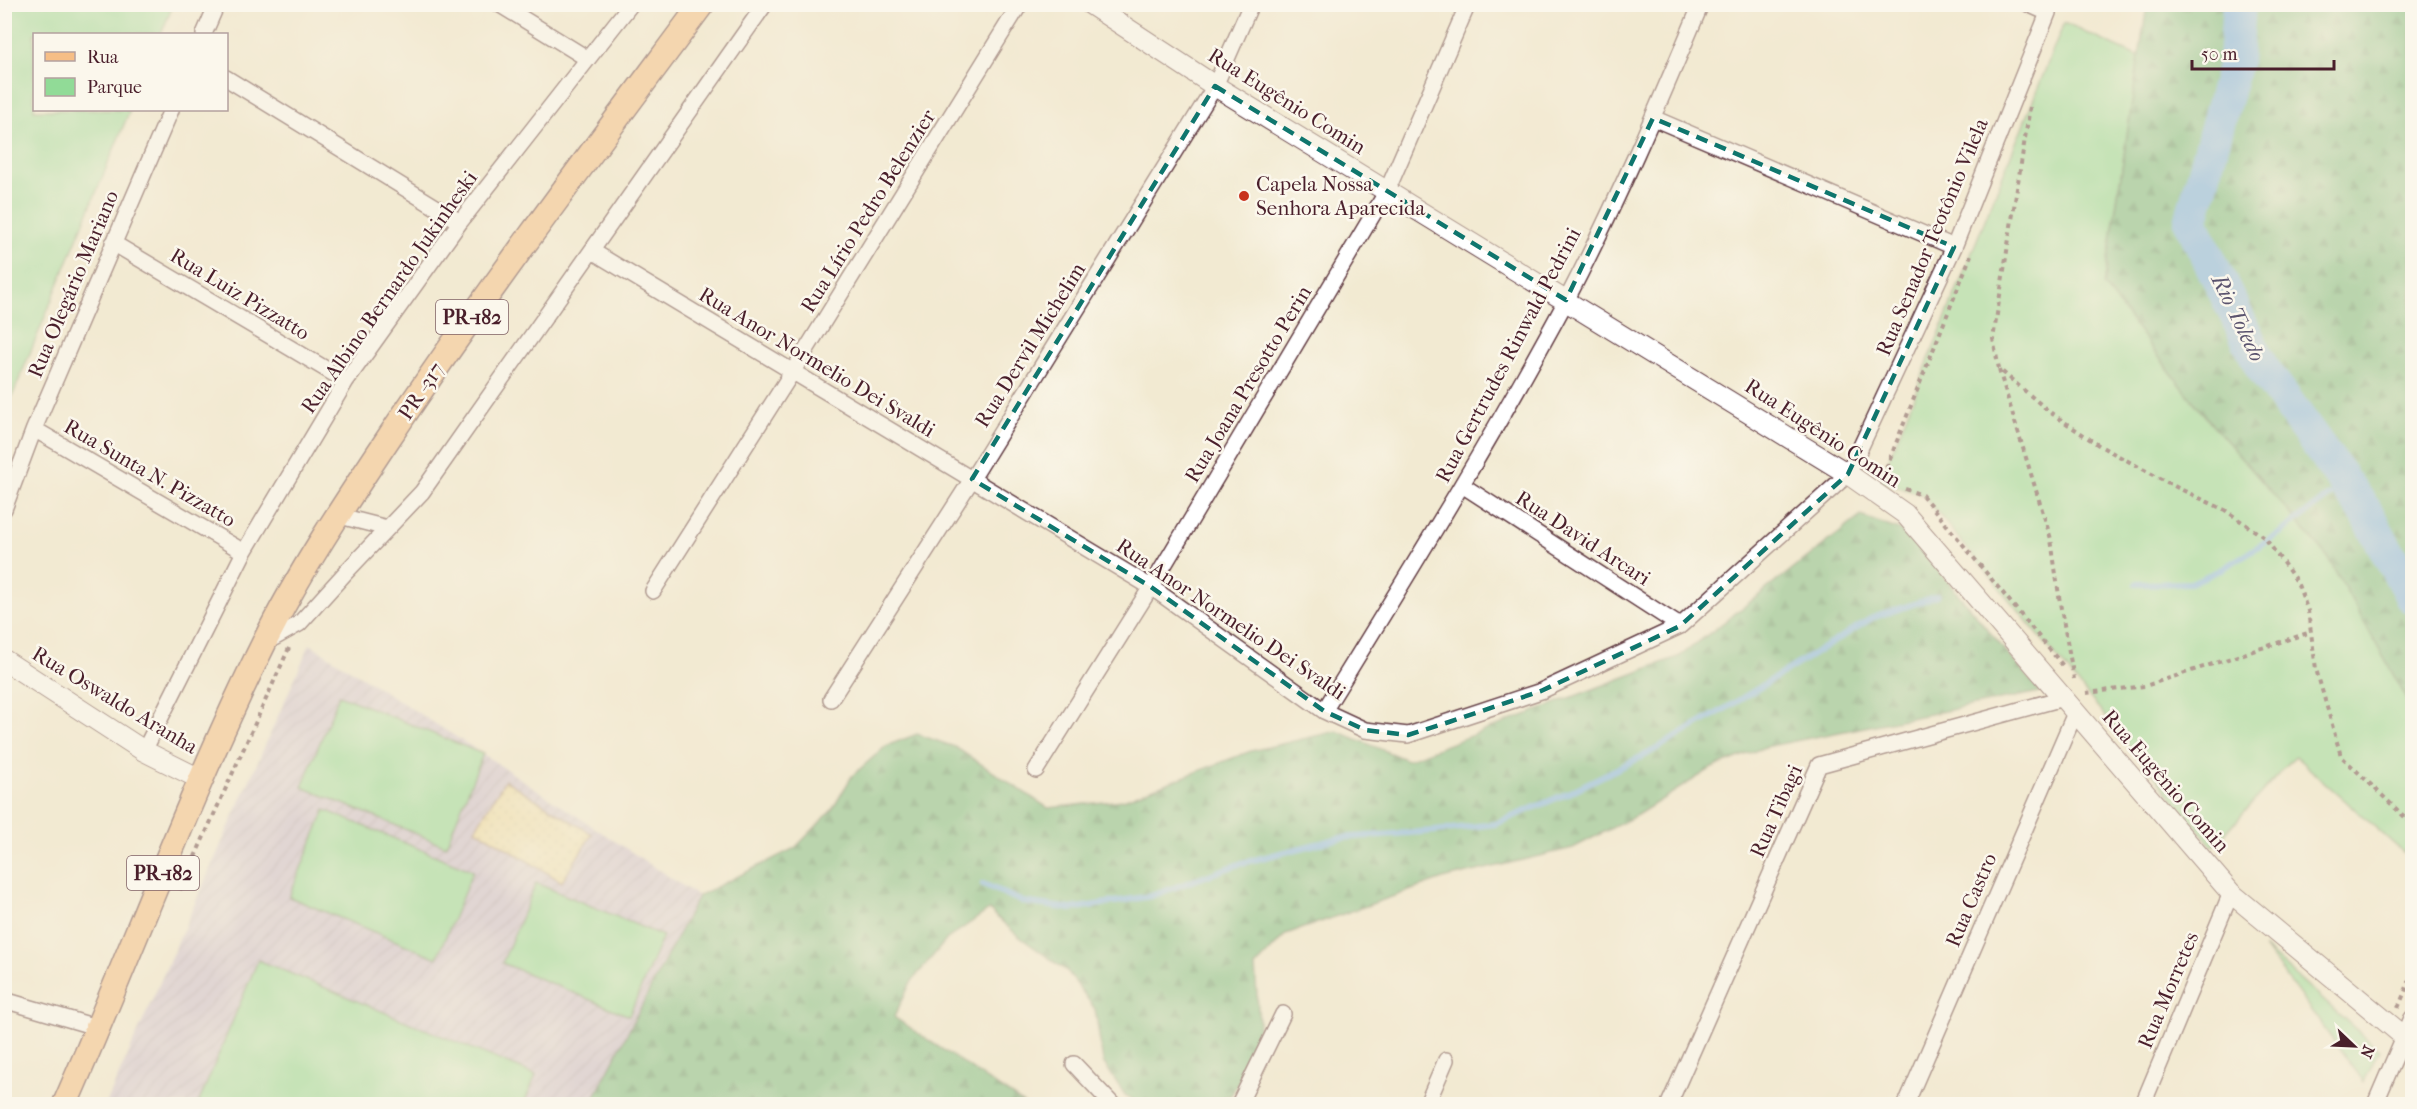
<svg xmlns="http://www.w3.org/2000/svg" width="2417" height="1109" viewBox="0 0 2417 1109" font-family="'IM FELL French Canon',serif">
	<defs>
		<pattern id="industrial-furrows" width="10" height="10" patternUnits="userSpaceOnUse" patternTransform="scale(1.5)"><rect width="10" height="10" fill="#ccbed4"/><path d="M-1 1l2-2M0 10L10 0M9 11l2-2" fill="none" stroke="#b1a3b6"/></pattern>
		<pattern id="forest-firs" width="22" height="20" patternUnits="userSpaceOnUse" patternTransform="scale(1.5)"><rect width="22" height="20" fill="#74bb80"/><path d="M5 1l3.5 6h-7zM16 11l3.5 6h-7z" fill="#619769"/></pattern>
		<pattern id="sand-dots" width="8" height="8" patternUnits="userSpaceOnUse" patternTransform="scale(1.5)"><rect width="8" height="8" fill="#eeda9e"/><path d="M2 2h.1M6 6h.1" fill="none" stroke="#cebb88" stroke-width="1.8" stroke-linecap="round"/></pattern>
	</defs>
	<rect width="100%" height="100%" fill="#fbf7ec"/>
	<filter id="ink" filterUnits="userSpaceOnUse"><feTurbulence type="fractalNoise" baseFrequency=".0167" numOctaves="2"/><feDisplacementMap in="SourceGraphic" scale="12" xChannelSelector="R" yChannelSelector="G"/><feConvolveMatrix kernelMatrix="1 2 1 2 8 2 1 2 1" color-interpolation-filters="sRGB"/></filter>
	<filter id="wash" filterUnits="userSpaceOnUse"><feTurbulence type="fractalNoise" baseFrequency=".008" numOctaves="4" result="noise"/><feDisplacementMap in="SourceGraphic" scale="24" xChannelSelector="R" yChannelSelector="G"/><feGaussianBlur stdDeviation="1.35" result="paint"/><feColorMatrix in="noise" values="0 0 0 0 0 0 0 0 0 0 0 0 0 0 0 0 0 1.4 0 .05"/><feComposite in="paint" operator="in"/></filter>
	<g filter="url(#wash)">
		<rect width="100%" height="100%" fill="#f2ead2"/>
		<path fill="url(#industrial-furrows)" d="M 310,644 L 483,754 L 698,896 L 591,1104 L 106,1104 Z"/>
		<path fill="#91db97" stroke="#6e7d61" stroke-width="1.5" d="M 5,4 L 173,5 L 161,34 L 34,34 L 34,110 L 130,110 L 5,414 Z
			M 2064,23 L 2139,57 L 2104,286 L 2201,411 L 2327,556 L 2412,708 L 2412,860 L 2295,756 L 2213,847 L 1923,495 L 1880,481 Z
			M 339,695 L 483,754 L 446,846 L 302,787 Z
			M 325,810 L 473,871 L 437,958 L 289,897 Z
			M 536,883 L 663,936 L 629,1016 L 502,963 Z
			M 2264,947 L 2379,1050 L 2364,1082 Z
			M 258,960 L 536,1075 L 524,1104 L 198,1104 Z"/>
		<path fill="url(#forest-firs)" stroke="#5f6d56" stroke-width="1.5" d="M 2147,5 L 2412,5 L 2412,708 L 2327,556 L 2201,411 L 2104,286 Z
			M 1861,516 L 1907,533 L 2040,692 L 1765,747 L 1712,768 L 1637,815 L 1573,848 L 1443,879 L 1286,934 L 1255,967 L 1259,1022 L 1254,1055 L 1231,1095 L 1203,1104 L 1139,1104 L 1125,1095 L 1103,1062 L 1095,1009 L 1068,972 L 1017,935 L 989,910 L 947,939 L 911,982 L 894,1017 L 1024,1104 L 591,1104 L 698,896 L 795,848 L 832,810 L 852,776 L 886,746 L 917,734 L 955,747 L 1048,808 L 1123,800 L 1251,751 L 1337,731 L 1407,760 L 1680,656 Z"/>
		<path fill="url(#sand-dots)" stroke="#9c7c64" stroke-width="1.5" d="M 505,780 L 592,834 L 562,882 L 475,829 Z"/>
		<g fill="none" stroke-linecap="round" stroke-linejoin="round">
			<path stroke="#79b3ea" stroke-width="6" d="M 2136,584 L 2191,583 L 2222,569 L 2280,533 L 2346,483
				M 983,884 L 1023,902 L 1071,909 L 1151,896 L 1242,863 L 1340,838 L 1435,831 L 1495,824 L 1566,794 L 1647,754 L 1728,707 L 1872,618 L 1937,596"/>
			<path stroke="#79b3ea" stroke-width="34" d="M 2239,4 L 2235,62 L 2191,222 L 2261,366 L 2366,512 L 2412,597"/>
		</g>
	</g>
	<g filter="url(#ink)">
		<g fill="none" stroke-linecap="round" stroke-linejoin="round">
			<defs>
				<path id="minor" d="M 499,4 L 588,59
					M 204,34 L 217,4
					M 226,78 L 460,222
					M 1653,118 L 1954,247
					M 113,243 L 346,381
					M 592,251 L 1151,587 L 1324,711 L 1365,730 L 1408,735 L 1541,691 L 1680,626 L 1848,474 L 1954,247 L 2048,13 L 2028,4
					M 34,429 L 244,552
					M 1462,485 L 1680,626
					M 4,509 L 34,429 L 171,110
					M 336,515 L 387,528
					M 653,591 L 793,371 L 1020,4
					M 265,643 L 299,624 L 347,571 L 422,492 L 765,4
					M 831,699 L 972,479 L 1215,86 L 1251,4
					M 1324,711 C 1407,576 1491,441 1566,301 C 1616,205 1659,104 1701,4
					M 144,751 L 244,552 L 346,381 L 460,222 L 631,4
					M 1036,770 L 1151,587 L 1387,191 L 1468,4
					M 4,1000 L 99,1028
					M 1074,1064 L 1112,1104
					M 1239,1104 L 1283,1014
					M 1427,1104 L 1446,1060
					M 1669,1104 L 1819,765 L 2063,698
					M 1906,1104 L 2075,713
					M 2143,1104 L 2231,893
					M 2375,1104 L 2412,1018"/>
				<path id="tertiary" d="M 1090,4 L 1215,86 L 1848,474 L 1905,514 L 2231,893 L 2412,1043
					M 4,660 L 144,751 L 202,780"/>
				<path id="primary" d="M 65,1104 C 132,952 189,794 263,645 C 303,564 354,490 404,415 C 499,275 601,140 702,4"/>
			</defs>
			<use href="#minor" stroke="#633d44" stroke-width="18"/>
			<use href="#tertiary" stroke="#633d44" stroke-width="22"/>
			<use href="#primary" stroke="#633d44" stroke-width="27"/>
			<path stroke="#633d44" stroke-width="4" stroke-dasharray="4.5 4.5" stroke-linecap="butt" d="M 2030,107 L 1993,339 L 1999,369 L 2051,413 L 2100,446 L 2178,488 L 2225,510 L 2265,538 L 2297,582 L 2308,611 L 2316,669 L 2341,756 L 2412,824
				M 1999,370 L 2051,539 L 2060,603 L 2074,679
				M 1883,476 L 1971,255
				M 1905,489 L 1922,495 L 2064,667
				M 2086,693 L 2145,686 L 2311,632
				M 180,890 L 289,648
				M 2398,1008 L 2412,975"/>
			<use href="#minor" stroke="#fff" stroke-width="15"/>
			<use href="#tertiary" stroke="#fff" stroke-width="20"/>
			<use href="#primary" stroke="#f6be86" stroke-width="24"/>
		</g>
	</g>
	<path d="M0 0H2417V1109H0ZM 1215,86 L 1566,300 L 1653,118 L 1954,247 L 1848,474 L 1680,626 L 1541,691 L 1449,722 L 1408,735 L 1365,730 L 1324,711 L 1151,587 L 972,479 Z" fill="#f2ead2" fill-opacity=".55" fill-rule="evenodd"/>
	<path fill="none" stroke="#0f766e" stroke-width="4.5" stroke-dasharray="12 8" stroke-linejoin="round" d="M 1215,86 L 1566,300 L 1653,118 L 1954,247 L 1848,474 L 1680,626 L 1541,691 L 1449,722 L 1408,735 L 1365,730 L 1324,711 L 1151,587 L 972,479 Z"/>
	<circle fill="#c8321e" stroke="#fbf7ec" stroke-width="2" cx="1244" cy="196" r="6"/>
	<g text-anchor="middle" dominant-baseline="central" stroke-width="5" stroke-linejoin="round" paint-order="stroke">
		<g fill="#fbf7ec" stroke="#7f6065" stroke-width="1.5">
			<rect x="436" y="300" width="72" height="34" rx="4.5"/>
			<rect x="127" y="856" width="72" height="34" rx="4.5"/>
		</g>
		<g font-size="20" font-weight="bold" fill="#4a1f2b">
			<text x="472" y="317">PR-182</text>
			<text x="163" y="873">PR-182</text>
		</g>
		<g font-size="21" fill="#4a1f2b" stroke="#fbf7ec">
			<text transform="translate(1287 101) rotate(32)">Rua Eugênio Comin</text>
			<text transform="translate(868 211) rotate(-58)">Rua Lírio Pedro Belenzier</text>
			<text transform="translate(1932 237) rotate(-67)">Rua Senador Teotônio Vilela</text>
			<text transform="translate(73 284) rotate(-67)">Rua Olegário Mariano</text>
			<text transform="translate(389 292) rotate(-55)">Rua Albino Bernardo Jukinheski</text>
			<text transform="translate(240 294) rotate(31)">Rua Luiz Pizzatto</text>
			<text transform="translate(1030 345) rotate(-58)">Rua Dervil Michelim</text>
			<text transform="translate(1508 355) rotate(-62)">Rua Gertrudes Rinwald Pedrini</text>
			<text transform="translate(817 362) rotate(31)">Rua Anor Normelio Dei Svaldi</text>
			<text transform="translate(1248 384) rotate(-59)">Rua Joana Presotto Perin</text>
			<text transform="translate(421 391) rotate(-56)">PR -317</text>
			<text transform="translate(1823 433) rotate(33)">Rua Eugênio Comin</text>
			<text transform="translate(150 473) rotate(30)">Rua Sunta N. Pizzatto</text>
			<text transform="translate(1583 538) rotate(33)">Rua David Arcari</text>
			<text transform="translate(1231 619) rotate(34)">Rua Anor Normelio Dei Svaldi</text>
			<text transform="translate(115 700) rotate(31)">Rua Oswaldo Aranha</text>
			<text transform="translate(2166 781) rotate(49)">Rua Eugênio Comin</text>
			<text transform="translate(1776 811) rotate(-66)">Rua Tibagi</text>
			<text transform="translate(1971 900) rotate(-67)">Rua Castro</text>
			<text transform="translate(2168 990) rotate(-67)">Rua Morretes</text>
		</g>
		<g font-size="21" fill="#4a1f2b" stroke="#fbf7ec" text-anchor="start">
			<text x="1256" y="184">Capela Nossa<tspan x="1256" dy="24">Senhora Aparecida</tspan></text>
		</g>
		<g font-size="22" font-style="italic" fill="#5a536e" stroke="#fbf7ec">
			<text transform="translate(2238 318) rotate(64)">Rio Toledo</text>
		</g>
	</g>
	<rect width="2417" height="1109" fill="none" stroke="#fbf7ec" stroke-width="24"/>
	<rect x="33" y="33" width="195" height="78" fill="#fbf7ec" stroke="#b4a19f" stroke-width="1.5"/>
	<rect x="45" y="52" width="30" height="9" fill="#f6be86" stroke="#b4a19f" stroke-width="1.5"/>
	<text x="87" y="63" font-size="18" fill="#4a1f2b">Rua</text>
	<rect x="45" y="78" width="30" height="18" fill="#91db97" stroke="#b4a19f" stroke-width="1.5"/>
	<text x="87" y="93" font-size="18" fill="#4a1f2b">Parque</text>
	<g transform="translate(2354 1046) rotate(113)" stroke="#fbf7ec" stroke-width="4.5" paint-order="stroke">
	<path d="M0-4.5L10 22L0 15L-10 22Z" fill="#4a1f2b"/>
	<text y="-9" font-size="16" font-weight="bold" text-anchor="middle" fill="#4a1f2b">N</text>
	</g>
	<path d="M2192 60v9h142v-9" fill="none" stroke="#4a1f2b" stroke-width="3"/>
	<text x="2201" y="60" font-size="18" fill="#4a1f2b" stroke="#fbf7ec" stroke-width="4.5" paint-order="stroke">50 m</text>
</svg>
